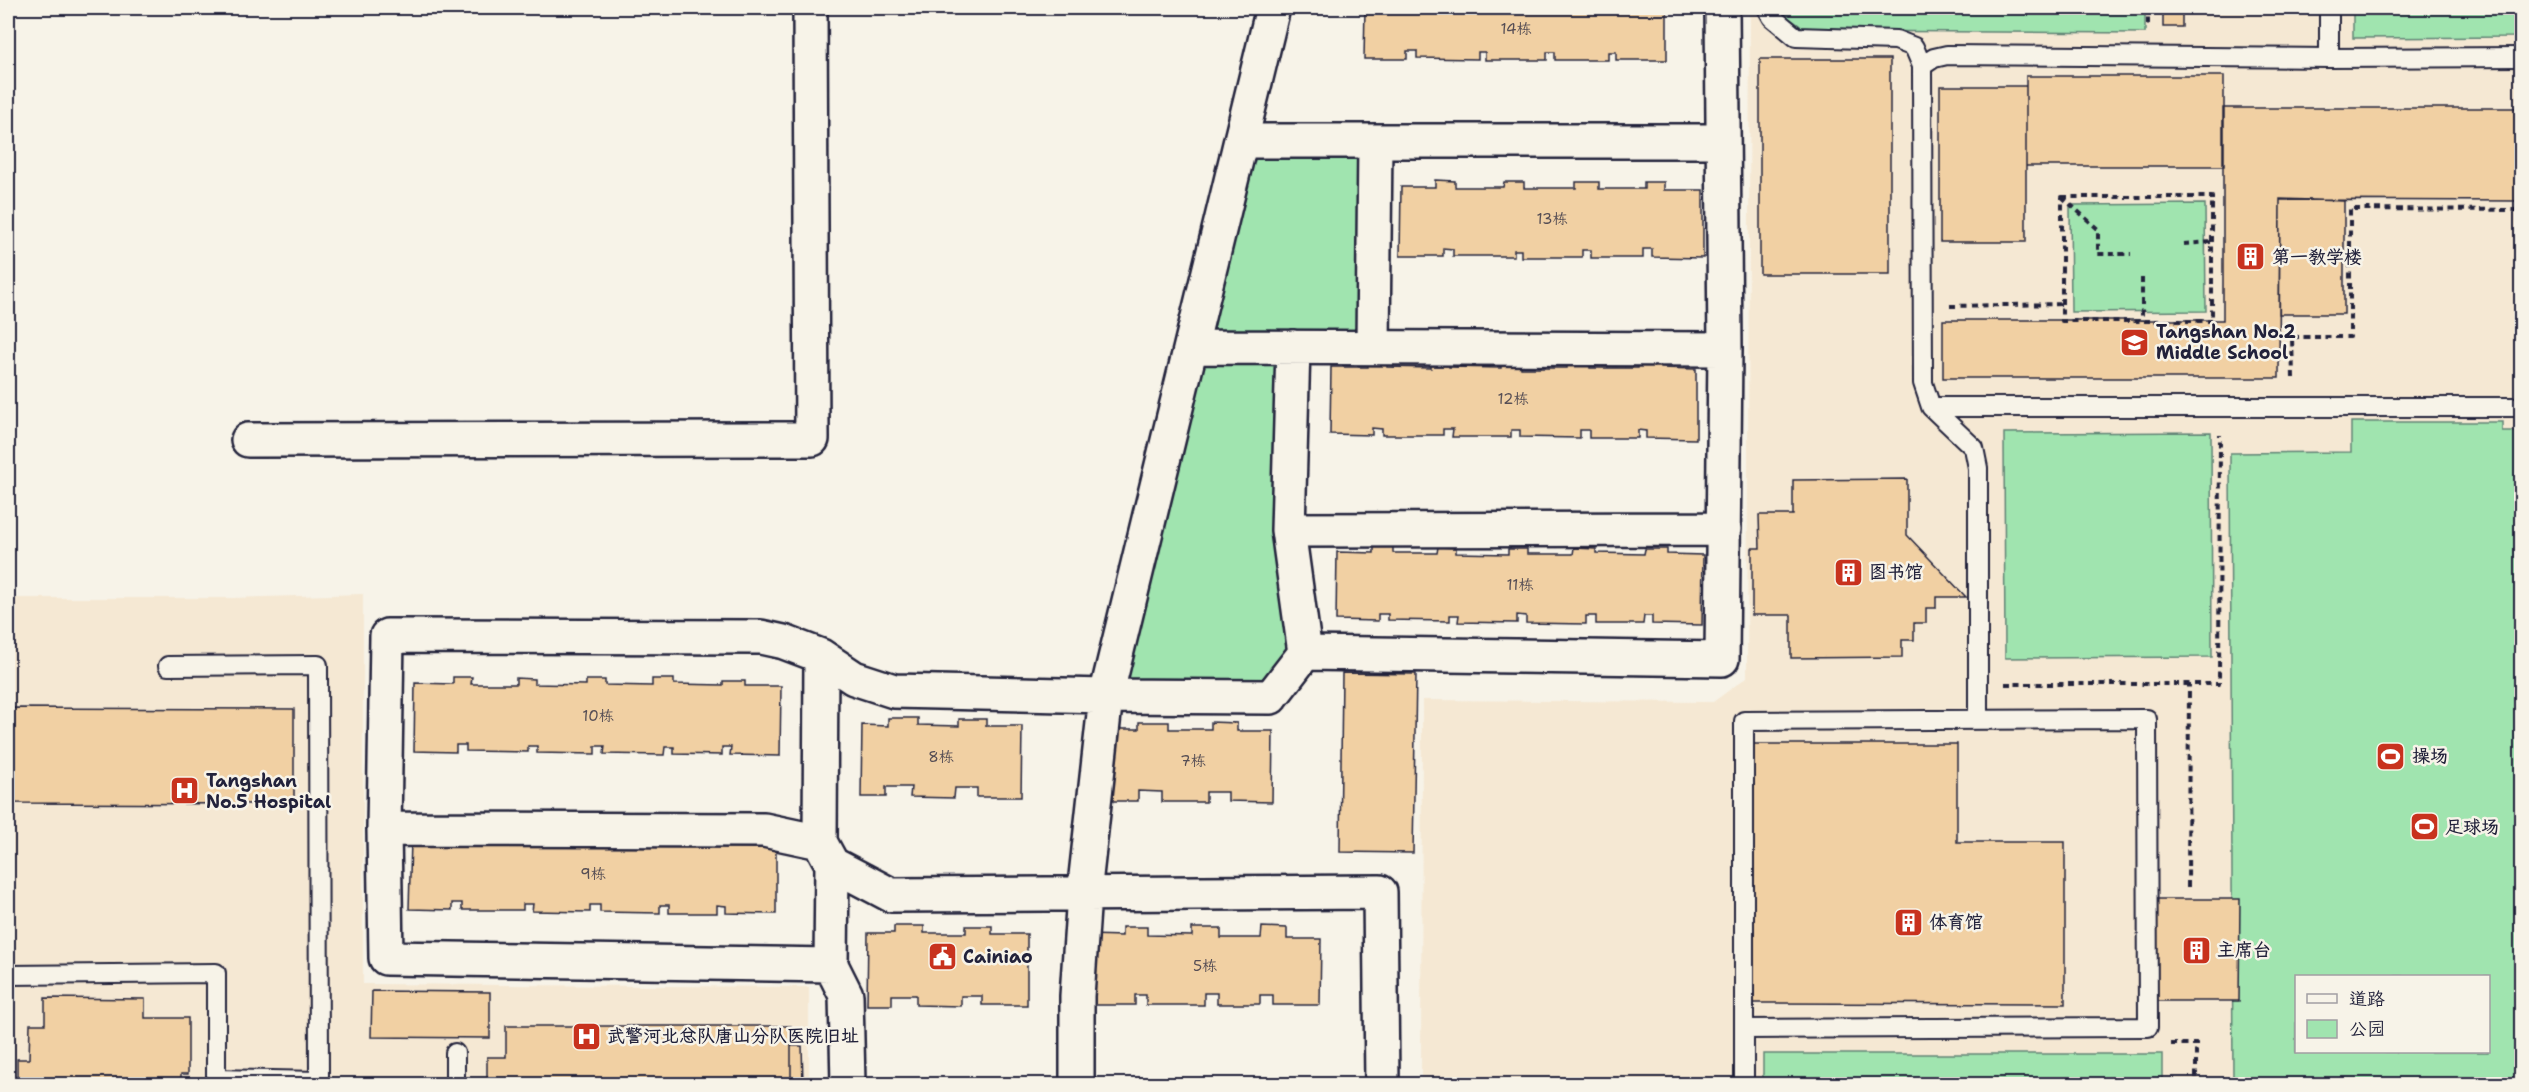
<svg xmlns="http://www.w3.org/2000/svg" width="2529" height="1092" viewBox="0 0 2529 1092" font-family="'Shantell Sans','LXGW WenKai TC',sans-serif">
	<rect width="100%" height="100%" fill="#f7f3e8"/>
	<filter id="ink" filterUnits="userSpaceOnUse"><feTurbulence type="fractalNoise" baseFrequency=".0167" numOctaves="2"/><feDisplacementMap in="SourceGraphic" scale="12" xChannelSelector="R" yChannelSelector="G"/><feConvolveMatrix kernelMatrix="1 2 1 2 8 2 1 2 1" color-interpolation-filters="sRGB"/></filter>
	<g filter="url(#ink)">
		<path fill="#f5e8d3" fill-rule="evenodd" d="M 1750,8 L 2521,8 L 2521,1084 L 1421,1084 L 1422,700 L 1713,702 L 1747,677 ZM 2296,976 L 2488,976 L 2488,1052 L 2296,1052 Z
			M 363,594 L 363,984 L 809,987 L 809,1084 L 8,1084 L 8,598 L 231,598 Z"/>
		<path fill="#a0e4af" stroke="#618375" stroke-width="1.5" fill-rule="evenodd" d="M 1776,8 L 2145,8 L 2145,33 L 1814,31 L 1803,28 Z
			M 2353,8 L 2521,8 L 2521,35 L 2519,37 L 2353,38 Z
			M 1252,147 L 1370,147 L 1367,340 L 1207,339 Z
			M 2205,204 L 2206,311 L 2071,312 L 2070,205 Z
			M 1200,360 L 1280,360 L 1291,646 L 1262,684 L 1122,682 Z
			M 2351,422 L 2502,422 L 2502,431 L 2521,431 L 2521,1084 L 2233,1084 L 2230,453 L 2351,452 ZM 2296,976 L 2488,976 L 2488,1052 L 2296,1052 Z
			M 2211,432 L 2212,657 L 2005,658 L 2004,433 Z
			M 1763,1054 L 2162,1054 L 2162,1084 L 1763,1084 Z"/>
		<path fill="#f1d0a3" stroke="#22223b" stroke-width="1.5" d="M 1365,8 L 1667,8 L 1667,60 L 1616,60 L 1616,52 L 1608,52 L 1608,60 L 1555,60 L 1555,52 L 1547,52 L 1547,60 L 1485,60 L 1485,52 L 1478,52 L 1478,59 L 1417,58 L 1417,51 L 1407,51 L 1407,59 L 1364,59 Z
			M 2163,8 L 2182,8 L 2182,27 L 2163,27 Z
			M 1760,59 L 1890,59 L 1890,274 L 1760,274 Z
			M 2026,76 L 2224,76 L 2224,166 L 2026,166 Z
			M 1940,86 L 2026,86 L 2026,242 L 1940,242 Z
			M 2223,108 L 2522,108 L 2522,201 L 2280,200 L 2279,378 L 1943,378 L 1943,320 L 2223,320 Z
			M 1435,180 L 1455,181 L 1455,187 L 1503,187 L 1504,182 L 1524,182 L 1524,188 L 1576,188 L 1576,182 L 1599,182 L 1599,189 L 1644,189 L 1644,182 L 1664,182 L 1664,190 L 1703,190 L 1703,258 L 1652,257 L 1652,249 L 1643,249 L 1643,258 L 1591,258 L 1591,250 L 1582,250 L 1582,257 L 1521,257 L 1521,250 L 1514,250 L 1514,256 L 1453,256 L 1453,249 L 1443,248 L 1443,256 L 1400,256 L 1401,187 L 1435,187 Z
			M 2280,199 L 2344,201 L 2344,314 L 2279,314 Z
			M 1368,360 L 1387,361 L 1387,367 L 1431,368 L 1431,362 L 1449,362 L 1449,367 L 1501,368 L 1501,363 L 1521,363 L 1521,368 L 1567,368 L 1567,362 L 1590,363 L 1590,368 L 1638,368 L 1638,363 L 1661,364 L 1661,368 L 1696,369 L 1696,439 L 1646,438 L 1646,431 L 1638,430 L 1638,438 L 1589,438 L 1589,430 L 1580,430 L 1580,438 L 1520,437 L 1520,430 L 1511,430 L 1511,437 L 1452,437 L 1453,429 L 1443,429 L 1443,435 L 1382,435 L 1382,429 L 1372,428 L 1372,435 L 1330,434 L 1331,367 L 1368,367 Z
			M 1907,479 L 1907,535 L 1966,597 L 1936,597 L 1936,608 L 1926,608 L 1926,623 L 1914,623 L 1914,640 L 1902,640 L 1902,657 L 1791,658 L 1791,615 L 1752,615 L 1752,548 L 1760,548 L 1759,515 L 1793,515 L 1793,480 Z
			M 1374,546 L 1393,547 L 1393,553 L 1437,553 L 1438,547 L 1456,548 L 1456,553 L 1508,554 L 1508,549 L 1527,549 L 1527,554 L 1573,554 L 1574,548 L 1596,549 L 1596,553 L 1644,554 L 1645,549 L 1667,549 L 1667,554 L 1703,555 L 1702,625 L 1652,624 L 1652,616 L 1644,616 L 1643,624 L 1596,624 L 1596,616 L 1586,616 L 1586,624 L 1526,623 L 1526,616 L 1517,615 L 1517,623 L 1458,622 L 1459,615 L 1450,615 L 1450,621 L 1388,620 L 1388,614 L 1378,614 L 1378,621 L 1336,620 L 1337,552 L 1374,553 Z
			M 1342,673 L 1416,674 L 1413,853 L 1340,852 Z
			M 453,677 L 472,677 L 471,684 L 516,684 L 516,678 L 534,679 L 534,684 L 586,685 L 586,680 L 605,680 L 605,685 L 652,686 L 652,679 L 674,679 L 674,684 L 723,685 L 723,681 L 745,681 L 745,686 L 781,686 L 780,756 L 730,755 L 731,747 L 722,747 L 722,755 L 674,754 L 674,747 L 665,747 L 664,755 L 604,754 L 605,746 L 595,746 L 595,754 L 537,753 L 537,746 L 528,746 L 528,752 L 466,751 L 466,745 L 456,745 L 456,752 L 414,751 L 415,683 L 453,684 Z
			M 8,708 L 294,709 L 294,804 L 8,803 Z
			M 888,718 L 918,718 L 918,725 L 959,726 L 959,719 L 986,719 L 986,726 L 1022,726 L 1021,797 L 977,797 L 977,788 L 955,788 L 954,798 L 910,797 L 911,787 L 886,787 L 886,797 L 861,797 L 862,725 L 888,726 Z
			M 1139,722 L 1169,722 L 1169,729 L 1211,729 L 1211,722 L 1237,723 L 1237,731 L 1273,731 L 1272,802 L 1228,801 L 1228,792 L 1206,792 L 1206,802 L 1162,802 L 1162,792 L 1138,791 L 1138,801 L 1113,801 L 1113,729 L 1139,729 Z
			M 1752,744 L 1957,744 L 1957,842 L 2065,842 L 2065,1004 L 1751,1003 Z
			M 411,841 L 776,844 L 776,914 L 726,913 L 726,906 L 717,905 L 717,913 L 669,913 L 669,905 L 660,905 L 660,913 L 600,912 L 600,905 L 590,905 L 590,912 L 532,911 L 533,904 L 523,904 L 523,910 L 462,910 L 462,903 L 452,903 L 452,910 L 409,909 Z
			M 2153,899 L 2240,899 L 2239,1001 L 2152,1001 Z
			M 894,926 L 924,926 L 924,933 L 966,933 L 966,926 L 992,926 L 992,934 L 1027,934 L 1027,1005 L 982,1005 L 982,996 L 961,996 L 961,1006 L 916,1005 L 916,995 L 892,995 L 892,1005 L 867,1005 L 868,933 L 894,933 Z
			M 1122,927 L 1147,927 L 1147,935 L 1192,936 L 1192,928 L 1221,928 L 1221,938 L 1261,938 L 1262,927 L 1287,928 L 1287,939 L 1321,939 L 1320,1005 L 1273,1005 L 1273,995 L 1260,995 L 1260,1004 L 1217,1004 L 1217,993 L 1204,993 L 1204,1005 L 1146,1005 L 1146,995 L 1135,995 L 1135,1005 L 1090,1005 L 1090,935 L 1122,936 Z
			M 372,991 L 490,992 L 490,1038 L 371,1037 Z
			M 45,998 L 145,999 L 145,1018 L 188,1018 L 188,1074 L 181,1074 L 181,1084 L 17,1084 L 17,1059 L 29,1059 L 30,1024 L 45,1024 Z
			M 506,1026 L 791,1026 L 791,1084 L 487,1084 L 487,1057 L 506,1057 Z
			M 791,1046 L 802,1046 L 803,1084 L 791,1084 Z"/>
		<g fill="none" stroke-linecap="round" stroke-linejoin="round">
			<defs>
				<path id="lane" d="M 1767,8 L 1772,17 L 1796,37 L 1896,40 L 1914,47 L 1922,66 L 1923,383 L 1931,407 L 1974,448 L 1978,468 L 1978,719
					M 2329,8 L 2329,58
					M 1922,66 L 1934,58 L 1947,55 L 2329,58 L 2522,57
					M 1931,407 L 2522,407
					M 168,666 L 318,665 L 319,1084
					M 8,975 L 216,973 L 216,1079 L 319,1081
					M 455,1053 L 455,1084
					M 1744,1084 L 1744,721 L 2147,719 L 2148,1027 L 1744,1029"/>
				<path id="street" d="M 1241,141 L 1723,141
					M 1191,347 L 1725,349
					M 1373,347 L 1375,141
					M 248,440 L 812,439 L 810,8
					M 1288,530 L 1724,529
					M 1305,653 L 1722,659 L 1725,349 L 1722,8
					M 821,656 L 820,842 L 832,864 L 831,965
					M 384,829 L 764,830 L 820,842
					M 832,864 L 891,895 L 1380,892 L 1382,1084
					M 848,1084 L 846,995 L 831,965 L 386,958 L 384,829 L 387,636 L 761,637 L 784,642 L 821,656 L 854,678 L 894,691 L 1106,696 L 1271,697 L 1305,653 L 1288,530 L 1293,347
					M 1077,1084 L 1077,996 L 1084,894 L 1106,696 L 1273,8"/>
			</defs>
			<use href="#lane" stroke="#22223b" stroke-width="22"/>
			<use href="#street" stroke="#22223b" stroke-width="38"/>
			<path stroke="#22223b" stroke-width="4" stroke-dasharray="6 4.5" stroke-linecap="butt" d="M 2148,8 L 2148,28
				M 2062,197 L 2212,197 L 2212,321 L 2062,321 Z
				M 2062,197 L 2098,229 L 2098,254 L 2131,254
				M 2184,244 L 2212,242
				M 2142,278 L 2142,321
				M 1950,306 L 2062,304
				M 2293,378 L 2292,337 L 2350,337 L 2350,209 L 2522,210
				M 2005,684 L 2219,684 L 2220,435
				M 2188,887 L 2189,684
				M 2171,1044 L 2196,1044 L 2196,1084"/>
			<use href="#lane" stroke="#f7f3e8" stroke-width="18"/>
			<use href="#street" stroke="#f7f3e8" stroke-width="33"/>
		</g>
	</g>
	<defs>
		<symbol id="building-square" viewBox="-11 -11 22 22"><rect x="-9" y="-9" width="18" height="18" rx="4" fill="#c8321e" stroke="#f7f3e8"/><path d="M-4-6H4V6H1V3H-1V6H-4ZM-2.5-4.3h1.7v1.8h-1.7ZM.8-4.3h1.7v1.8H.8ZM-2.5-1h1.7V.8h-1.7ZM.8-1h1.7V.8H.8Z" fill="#fff"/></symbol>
		<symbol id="school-square" viewBox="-11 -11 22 22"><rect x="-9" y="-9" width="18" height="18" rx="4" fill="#c8321e" stroke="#f7f3e8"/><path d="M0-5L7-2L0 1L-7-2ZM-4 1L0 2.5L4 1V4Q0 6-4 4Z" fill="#fff"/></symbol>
		<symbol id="stadium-square" viewBox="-11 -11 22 22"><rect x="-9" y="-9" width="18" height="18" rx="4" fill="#c8321e" stroke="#f7f3e8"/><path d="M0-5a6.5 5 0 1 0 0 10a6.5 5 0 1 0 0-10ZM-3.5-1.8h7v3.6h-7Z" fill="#fff"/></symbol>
		<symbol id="hospital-square" viewBox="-11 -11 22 22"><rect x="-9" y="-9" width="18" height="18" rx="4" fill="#c8321e" stroke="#f7f3e8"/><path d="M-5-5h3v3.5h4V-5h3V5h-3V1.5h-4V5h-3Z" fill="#fff"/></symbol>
		<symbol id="civic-square" viewBox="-11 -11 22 22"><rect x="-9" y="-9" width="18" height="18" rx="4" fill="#c8321e" stroke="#f7f3e8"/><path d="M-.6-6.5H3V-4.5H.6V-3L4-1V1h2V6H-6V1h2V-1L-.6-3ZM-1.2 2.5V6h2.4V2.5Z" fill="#fff"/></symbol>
	</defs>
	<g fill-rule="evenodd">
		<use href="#building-square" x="2234" y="240" width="33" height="33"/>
		<use href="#school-square" x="2118" y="326" width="33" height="33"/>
		<use href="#building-square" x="1832" y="556" width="33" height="33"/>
		<use href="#stadium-square" x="2374" y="740" width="33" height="33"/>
		<use href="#hospital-square" x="168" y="774" width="33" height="33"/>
		<use href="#stadium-square" x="2408" y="810" width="33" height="33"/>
		<use href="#building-square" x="1892" y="906" width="33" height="33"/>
		<use href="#building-square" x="2180" y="934" width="33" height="33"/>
		<use href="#civic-square" x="926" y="940" width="33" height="33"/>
		<use href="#hospital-square" x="570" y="1020" width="33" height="33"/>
	</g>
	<g text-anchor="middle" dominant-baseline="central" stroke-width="5" stroke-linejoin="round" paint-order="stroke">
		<g font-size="15" fill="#564e55">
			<text x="1516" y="29">14栋</text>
			<text x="1552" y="219">13栋</text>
			<text x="1513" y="399">12栋</text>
			<text x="1520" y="585">11栋</text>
			<text x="598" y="716">10栋</text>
			<text x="941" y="757">8栋</text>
			<text x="1193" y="761">7栋</text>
			<text x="593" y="874">9栋</text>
			<text x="1205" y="966">5栋</text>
		</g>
		<g font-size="18" font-weight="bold" fill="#22223b" stroke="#f7f3e8" text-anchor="start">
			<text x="2272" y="257">第一教学楼</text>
			<text x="2156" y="332">Tangshan No.2<tspan x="2156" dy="21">Middle School</tspan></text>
			<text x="1869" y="572">图书馆</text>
			<text x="2412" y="756">操场</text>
			<text x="206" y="781">Tangshan<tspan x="206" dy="21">No.5 Hospital</tspan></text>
			<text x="2445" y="827">足球场</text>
			<text x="1929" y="922">体育馆</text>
			<text x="2217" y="950">主席台</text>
			<text x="963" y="957">Cainiao</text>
			<text x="607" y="1036">武警河北总队唐山分队医院旧址</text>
		</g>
	</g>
	<rect width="2529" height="1092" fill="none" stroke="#f7f3e8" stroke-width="30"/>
	<rect x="15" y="15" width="2499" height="1062" fill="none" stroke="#22223b" stroke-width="2" filter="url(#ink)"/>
	<rect x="2295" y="975" width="195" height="78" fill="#f7f3e8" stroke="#a29fa3" stroke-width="1.5"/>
	<rect x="2307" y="994" width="30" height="9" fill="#f7f3e8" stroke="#a29fa3" stroke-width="1.5"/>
	<text x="2349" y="1005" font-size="18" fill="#22223b">道路</text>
	<rect x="2307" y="1020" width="30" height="18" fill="#a0e4af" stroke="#a29fa3" stroke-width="1.5"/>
	<text x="2349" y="1035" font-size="18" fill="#22223b">公园</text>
</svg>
